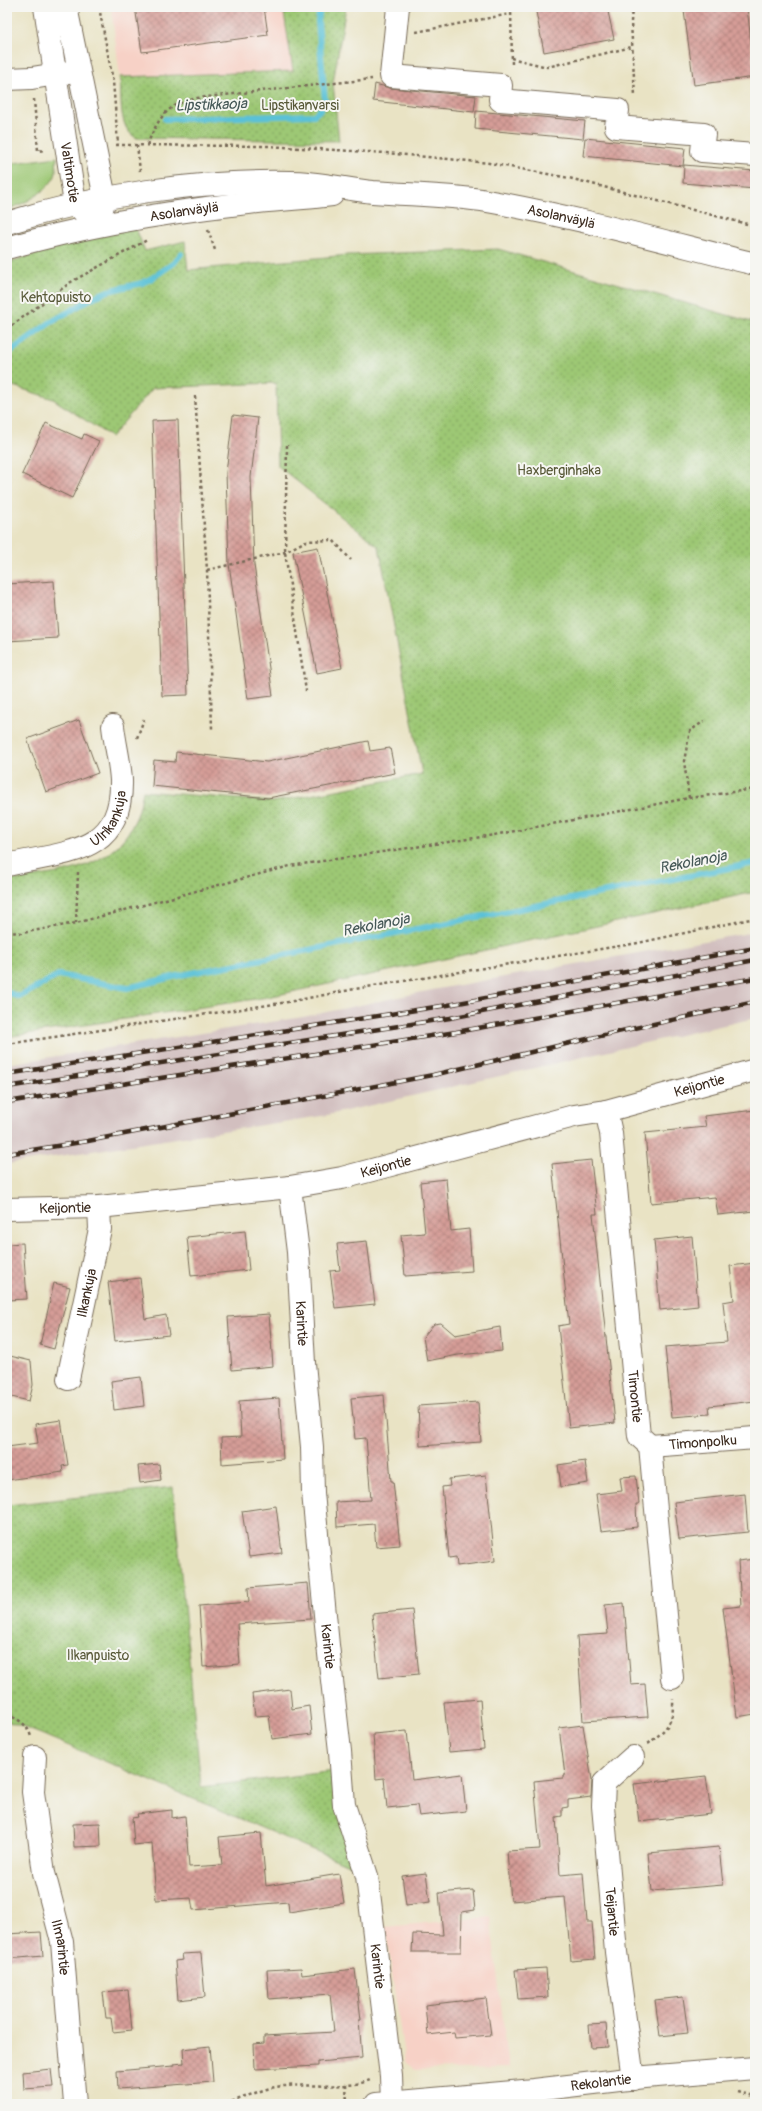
<svg xmlns="http://www.w3.org/2000/svg" width="762" height="2111" viewBox="0 0 762 2111" font-family="Pangolin,sans-serif">
	<defs>
		<pattern id="park-dots" width="8" height="8" patternUnits="userSpaceOnUse"><rect width="8" height="8" fill="#9dc875"/><path d="M2 2h.1M6 6h.1" fill="none" stroke="#81a35f" stroke-width="1.8" stroke-linecap="round"/></pattern>
		<pattern id="building-cross-hatch" width="8" height="8" patternUnits="userSpaceOnUse"><rect width="8" height="8" fill="#d59d97"/><path d="M0 0l8 8M0 8l8-8" fill="none" stroke="#ae807b"/></pattern>
	</defs>
	<rect width="100%" height="100%" fill="#f6f6f2"/>
	<filter id="ink" filterUnits="userSpaceOnUse"><feTurbulence type="fractalNoise" baseFrequency=".025" numOctaves="2"/><feDisplacementMap in="SourceGraphic" scale="8" xChannelSelector="R" yChannelSelector="G"/><feConvolveMatrix kernelMatrix="1 2 1 2 8 2 1 2 1" color-interpolation-filters="sRGB"/></filter>
	<filter id="wash" filterUnits="userSpaceOnUse"><feTurbulence type="fractalNoise" baseFrequency=".012" numOctaves="4" result="noise"/><feDisplacementMap in="SourceGraphic" scale="16" xChannelSelector="R" yChannelSelector="G"/><feGaussianBlur stdDeviation="0.9" result="paint"/><feColorMatrix in="noise" values="0 0 0 0 0 0 0 0 0 0 0 0 0 0 0 0 0 1.4 0 .05"/><feComposite in="paint" operator="in"/></filter>
	<g filter="url(#wash)">
		<rect width="100%" height="100%" fill="#e9e3c4"/>
		<path fill="#f7d1c6" d="M 111,7 L 283,7 L 293,71 L 120,77 Z
			M 490,1917 L 509,2068 L 415,2070 L 405,2062 L 385,1927 Z"/>
		<path fill="#d2bfbf" d="M 755,932 L 755,1018 L 328,1115 L 7,1164 L 7,1064 L 303,1017 L 437,989 Z"/>
		<path fill="#9dc875" stroke="#6c794a" d="M 57,157 C 56,163 57,171 55,176 C 48,191 22,206 7,209 L 7,164 Z"/>
		<path fill="url(#park-dots)" stroke="#6c794a" d="M 283,7 L 346,7 L 333,83 L 339,141 L 137,138 C 117,130 122,95 120,77 L 293,71 Z
			M 135,226 L 145,251 L 185,241 L 188,270 L 348,255 L 498,249 L 755,323 L 755,892 L 268,997 L 7,1037 L 7,881 C 58,872 112,873 136,818 C 140,810 141,800 143,791 L 273,802 L 422,774 L 379,547 L 278,466 L 276,383 L 153,388 L 111,437 L 53,399 L 7,384 L 7,263 L 53,248 Z
			M 173,1487 L 201,1787 L 335,1771 L 358,1869 L 41,1734 L 7,1721 L 7,1505 Z"/>
		<g fill="none" stroke-linecap="round" stroke-linejoin="round">
			<path stroke="#5ac1d7" stroke-width="6" d="M 165,119 L 314,115 L 321,109 L 325,101 L 318,22 L 320,7
				M 7,354 L 51,322 L 94,297 L 108,291 L 142,283 L 152,278 L 174,263 L 181,254
				M 7,992 L 19,997 L 59,975 L 127,988 L 181,975 L 755,863"/>
		</g>
		<g id="blocks">
			<path fill="url(#building-cross-hatch)" d="M 135,7 L 264,7 L 268,35 L 142,52 Z
				M 535,7 L 607,7 L 614,39 L 544,52 Z
				M 718,7 L 747,7 L 755,77 L 694,85 L 684,11 Z
				M 375,84 L 390,88 L 476,96 L 474,112 L 373,101 Z
				M 476,111 L 585,121 L 583,139 L 475,129 Z
				M 585,138 L 685,148 L 683,166 L 583,156 Z
				M 684,165 L 755,171 L 755,189 L 683,183 Z
				M 233,415 L 258,418 L 251,477 L 254,565 L 273,696 L 248,699 L 229,564 L 226,473 Z
				M 178,420 L 188,695 L 162,696 L 152,421 Z
				M 46,423 L 82,439 L 84,434 L 99,441 L 72,498 L 22,474 Z
				M 318,547 L 342,668 L 317,673 L 293,552 Z
				M 54,581 L 58,638 L 7,641 L 7,584 Z
				M 79,720 L 98,773 L 46,792 L 27,739 Z
				M 368,741 L 370,751 L 390,748 L 395,773 L 268,798 L 152,786 L 154,760 L 175,762 L 176,752 L 267,762 Z
				M 755,1110 L 755,1211 L 718,1215 L 715,1197 L 651,1203 L 645,1133 L 706,1127 L 704,1116 Z
				M 591,1160 L 597,1214 L 593,1214 L 615,1423 L 569,1428 L 558,1326 L 569,1324 L 552,1164 Z
				M 446,1179 L 451,1231 L 469,1229 L 472,1271 L 405,1276 L 401,1235 L 425,1233 L 420,1182 Z
				M 245,1231 L 249,1270 L 191,1276 L 187,1237 Z
				M 692,1236 L 698,1306 L 660,1310 L 654,1240 Z
				M 367,1241 L 375,1304 L 335,1308 L 330,1271 L 340,1270 L 337,1244 Z
				M 23,1243 L 27,1299 L 7,1300 L 7,1244 Z
				M 755,1263 L 755,1401 L 709,1406 L 710,1414 L 672,1417 L 665,1347 L 727,1342 L 723,1302 L 734,1300 L 730,1266 Z
				M 140,1278 L 145,1319 L 166,1315 L 169,1335 L 115,1341 L 108,1282 Z
				M 54,1283 L 70,1287 L 54,1349 L 40,1345 Z
				M 269,1314 L 273,1366 L 232,1370 L 228,1317 Z
				M 441,1323 L 455,1335 L 500,1327 L 502,1351 L 458,1355 L 427,1361 L 423,1337 L 434,1324 Z
				M 10,1356 L 31,1361 L 33,1385 L 29,1401 L 7,1396 L 7,1365 Z
				M 141,1377 L 144,1406 L 114,1410 L 111,1381 Z
				M 384,1395 L 391,1481 L 393,1481 L 400,1545 L 376,1547 L 374,1524 L 337,1527 L 336,1502 L 371,1500 L 366,1438 L 355,1439 L 351,1398 Z
				M 279,1398 L 283,1459 L 222,1464 L 221,1438 L 241,1437 L 239,1401 Z
				M 478,1402 L 481,1442 L 420,1446 L 418,1406 Z
				M 61,1420 L 68,1465 L 62,1466 L 63,1472 L 7,1480 L 7,1447 L 38,1443 L 35,1424 Z
				M 585,1461 L 588,1483 L 561,1487 L 558,1465 Z
				M 159,1464 L 161,1480 L 140,1483 L 138,1466 Z
				M 486,1475 L 495,1561 L 457,1566 L 456,1557 L 449,1558 L 442,1487 L 450,1486 L 449,1479 Z
				M 636,1476 L 639,1504 L 636,1504 L 637,1527 L 601,1531 L 596,1494 L 622,1491 L 620,1477 Z
				M 745,1494 L 748,1532 L 679,1539 L 674,1502 Z
				M 276,1506 L 282,1553 L 249,1557 L 242,1511 Z
				M 755,1559 L 755,1714 L 737,1717 L 723,1608 L 741,1606 L 738,1561 Z
				M 308,1583 L 311,1619 L 237,1624 L 240,1664 L 203,1667 L 199,1606 L 249,1602 L 248,1588 Z
				M 624,1603 L 631,1685 L 645,1684 L 648,1717 L 583,1721 L 577,1636 L 608,1634 L 605,1605 Z
				M 412,1610 L 419,1674 L 379,1678 L 372,1614 Z
				M 290,1689 L 292,1709 L 309,1706 L 312,1734 L 272,1739 L 269,1715 L 255,1716 L 252,1694 Z
				M 480,1699 L 484,1749 L 449,1752 L 444,1702 Z
				M 583,1725 L 592,1780 L 591,1797 L 568,1800 L 568,1807 L 562,1808 L 562,1816 L 556,1817 L 560,1875 L 583,1873 L 587,1922 L 592,1922 L 595,1959 L 571,1961 L 565,1897 L 511,1901 L 507,1851 L 540,1849 L 534,1781 L 563,1778 L 563,1775 L 565,1775 L 559,1728 Z
				M 407,1731 L 412,1780 L 462,1774 L 466,1811 L 419,1816 L 417,1805 L 387,1808 L 384,1778 L 376,1779 L 373,1734 Z
				M 706,1776 L 711,1814 L 639,1822 L 634,1784 Z
				M 172,1810 L 172,1818 L 185,1816 L 189,1867 L 222,1865 L 219,1837 L 261,1833 L 266,1886 L 339,1874 L 344,1903 L 289,1912 L 288,1902 L 193,1910 L 191,1898 L 156,1900 L 152,1843 L 134,1845 L 132,1818 L 138,1817 L 137,1814 Z
				M 100,1823 L 101,1846 L 74,1847 L 73,1824 Z
				M 719,1847 L 723,1885 L 652,1891 L 648,1853 Z
				M 426,1873 L 430,1902 L 406,1905 L 402,1876 Z
				M 473,1890 L 475,1910 L 462,1912 L 461,1952 L 412,1952 L 413,1934 L 443,1935 L 439,1893 Z
				M 41,1932 L 43,1956 L 7,1959 L 7,1934 Z
				M 201,1953 L 205,1997 L 178,2000 L 175,1961 L 183,1960 L 182,1954 Z
				M 301,1968 L 302,1975 L 355,1969 L 361,2020 L 359,2020 L 362,2058 L 318,2062 L 318,2066 L 255,2069 L 254,2044 L 264,2043 L 264,2036 L 334,2032 L 330,1994 L 269,1999 L 267,1970 Z
				M 546,1968 L 548,1997 L 518,1999 L 515,1970 Z
				M 128,1990 L 132,2030 L 113,2032 L 111,2018 L 106,2018 L 103,1992 Z
				M 683,1997 L 688,2033 L 660,2036 L 655,2000 Z
				M 486,1998 L 491,2035 L 455,2038 L 454,2032 L 428,2035 L 425,2005 Z
				M 606,2024 L 608,2047 L 591,2048 L 589,2025 Z
				M 210,2046 L 213,2082 L 118,2089 L 117,2071 L 173,2066 L 173,2064 L 184,2063 L 183,2049 Z
				M 51,2069 L 53,2087 L 24,2089 L 23,2072 Z"/>
		</g>
	</g>
	<g filter="url(#ink)">
		<use href="#blocks" fill-opacity="0" stroke="#786b58" stroke-width="1"/>
		<g fill="none" stroke-linecap="round" stroke-linejoin="round">
			<defs>
				<g id="minor">
					<path id="s1" d="M 45,7 L 75,204 L 98,225 L 105,198 L 66,7"/>
					<path d="M 398,7 L 391,76 L 501,85 L 500,100 L 618,110 L 616,127 L 704,134 L 702,151 L 755,155"/>
					<path d="M 7,79 L 32,78 L 69,72"/>
					<path id="s2" d="M 7,865 C 63,852 123,855 121,780 C 120,762 115,744 113,726"/>
					<path id="s3" d="M 606,1111 L 611,1133 L 639,1436 L 650,1446 L 672,1678"/>
					<path id="s4" d="M 290,1187 L 298,1252 L 304,1363 L 312,1447 L 313,1493 L 328,1645 L 340,1751 L 344,1805 L 367,1876 L 391,2076 L 392,2103"/>
					<path id="s5" d="M 7,1209 L 99,1207 L 290,1187 L 342,1178 L 574,1116 L 606,1111 L 755,1070"/>
					<path id="s6" d="M 68,1379 L 100,1229 L 99,1207"/>
					<path id="s7" d="M 650,1446 L 755,1438"/>
					<path id="s8" d="M 35,1757 L 33,1792 L 44,1873 L 62,1942 L 75,2104"/>
					<path id="s9" d="M 633,1757 L 604,1783 L 603,1806 L 616,1952 L 633,2079"/>
				</g>
				<g id="major">
					<path id="s10" d="M 7,223 C 96,195 196,180 290,182 C 317,182 345,189 373,192 C 411,195 450,195 487,201 C 577,217 666,242 755,264"/>
					<path id="s11" d="M 7,248 C 83,226 161,213 239,204 C 270,200 301,199 332,195"/>
					<path id="s12" d="M 376,2104 L 534,2090 L 645,2077 L 755,2068"/>
				</g>
			</defs>
			<use href="#minor" stroke="#786b58" stroke-width="24"/>
			<use href="#major" stroke="#786b58" stroke-width="24"/>
			<path stroke="#786b58" stroke-width="2.5" stroke-dasharray="3 3" stroke-linecap="butt" d="M 99,7 L 113,81 L 118,144
				M 511,7 L 512,66
				M 632,7 L 631,22 L 635,96
				M 416,32 L 510,14
				M 511,58 L 547,67 L 632,47
				M 34,99 L 38,151 L 45,150
				M 116,145 L 267,146 L 386,153 L 489,163 L 569,178 L 755,226
				M 137,145 L 140,171
				M 147,145 C 159,117 166,105 197,98 L 372,79
				M 208,230 L 215,250
				M 7,329 L 71,282 L 147,240
				M 195,396 L 207,570 L 212,729
				M 287,445 L 285,552 L 306,691
				M 207,570 L 285,552 L 306,541 L 333,540 L 351,560
				M 137,738 L 144,719
				M 689,798 L 684,761 L 690,731 L 704,721
				M 76,923 L 78,872
				M 7,932 L 22,933 L 76,923 L 290,866 L 494,835 L 689,798 L 755,789
				M 7,1044 L 288,1002 L 355,989 L 638,943 L 755,918
				M 7,1715 C 18,1719 28,1724 31,1737
				M 648,1744 C 666,1729 674,1724 673,1699
				M 346,2084 L 347,2104
				M 738,2092 L 755,2096
				M 208,2104 C 214,2104 220,2104 226,2103 C 245,2099 262,2087 285,2086 C 307,2084 351,2089 370,2080"/>
			<use href="#minor" stroke="#fff" stroke-width="22"/>
			<use href="#major" stroke="#fff" stroke-width="22"/>
			<defs>
				<path id="rail" d="M 7,1074 L 448,1005 L 755,948
					M 7,1087 L 450,1018 L 755,960
					M 7,1102 L 456,1032 L 755,978
					M 7,1154 L 88,1141 L 433,1075 L 626,1030 L 755,1002"/>
			</defs>
			<use href="#rail" stroke="#3b2a1e" stroke-width="4.5"/>
			<use href="#rail" stroke="#f6f6f2" stroke-width="3" stroke-dasharray="9" stroke-linecap="butt"/>
		</g>
	</g>
	<g text-anchor="middle" dominant-baseline="central" stroke-width="4" stroke-linejoin="round" paint-order="stroke">
		<g font-size="14" fill="#585938" stroke="#f6f6f2">
			<text x="300" y="105">Lipstikanvarsi</text>
			<text x="56" y="297">Kehtopuisto</text>
			<text x="559" y="470">Haxberginhaka</text>
			<text x="98" y="1655">Ilkanpuisto</text>
		</g>
		<g font-size="14" fill="#3b2a1e" stroke="#f6f6f2">
			<text stroke="none"><textPath href="#s1" startOffset="167">Valtimotie</textPath></text>
			<text stroke="none"><textPath href="#s11" startOffset="181">Asolanväylä</textPath></text>
			<text stroke="none"><textPath href="#s10" startOffset="561">Asolanväylä</textPath></text>
			<text stroke="none"><textPath href="#s2" startOffset="119">Ulrikankuja</textPath></text>
			<text stroke="none"><textPath href="#s5" startOffset="706">Keijontie</textPath></text>
			<text stroke="none"><textPath href="#s5" startOffset="382">Keijontie</textPath></text>
			<text stroke="none"><textPath href="#s5" startOffset="58">Keijontie</textPath></text>
			<text stroke="none"><textPath href="#s6" startOffset="88">Ilkankuja</textPath></text>
			<text stroke="none"><textPath href="#s4" startOffset="137">Karintie</textPath></text>
			<text stroke="none"><textPath href="#s3" startOffset="287">Timontie</textPath></text>
			<text stroke="none"><textPath href="#s7" startOffset="53">Timonpolku</textPath></text>
			<text stroke="none"><textPath href="#s4" startOffset="461">Karintie</textPath></text>
			<text stroke="none"><textPath href="#s9" startOffset="168">Teijantie</textPath></text>
			<text stroke="none"><textPath href="#s8" startOffset="193">Ilmarintie</textPath></text>
			<text stroke="none"><textPath href="#s4" startOffset="786">Karintie</textPath></text>
			<text stroke="none"><textPath href="#s12" startOffset="226">Rekolantie</textPath></text>
		</g>
		<g font-size="15" font-style="italic" fill="#445756" stroke="#f6f6f2">
			<text transform="translate(211 105) rotate(-2)">Lipstikkaoja</text>
			<text transform="translate(693 862) rotate(-11)">Rekolanoja</text>
			<text transform="translate(376 925) rotate(-11)">Rekolanoja</text>
		</g>
	</g>
	<rect width="762" height="2111" fill="none" stroke="#f6f6f2" stroke-width="24"/>
</svg>
